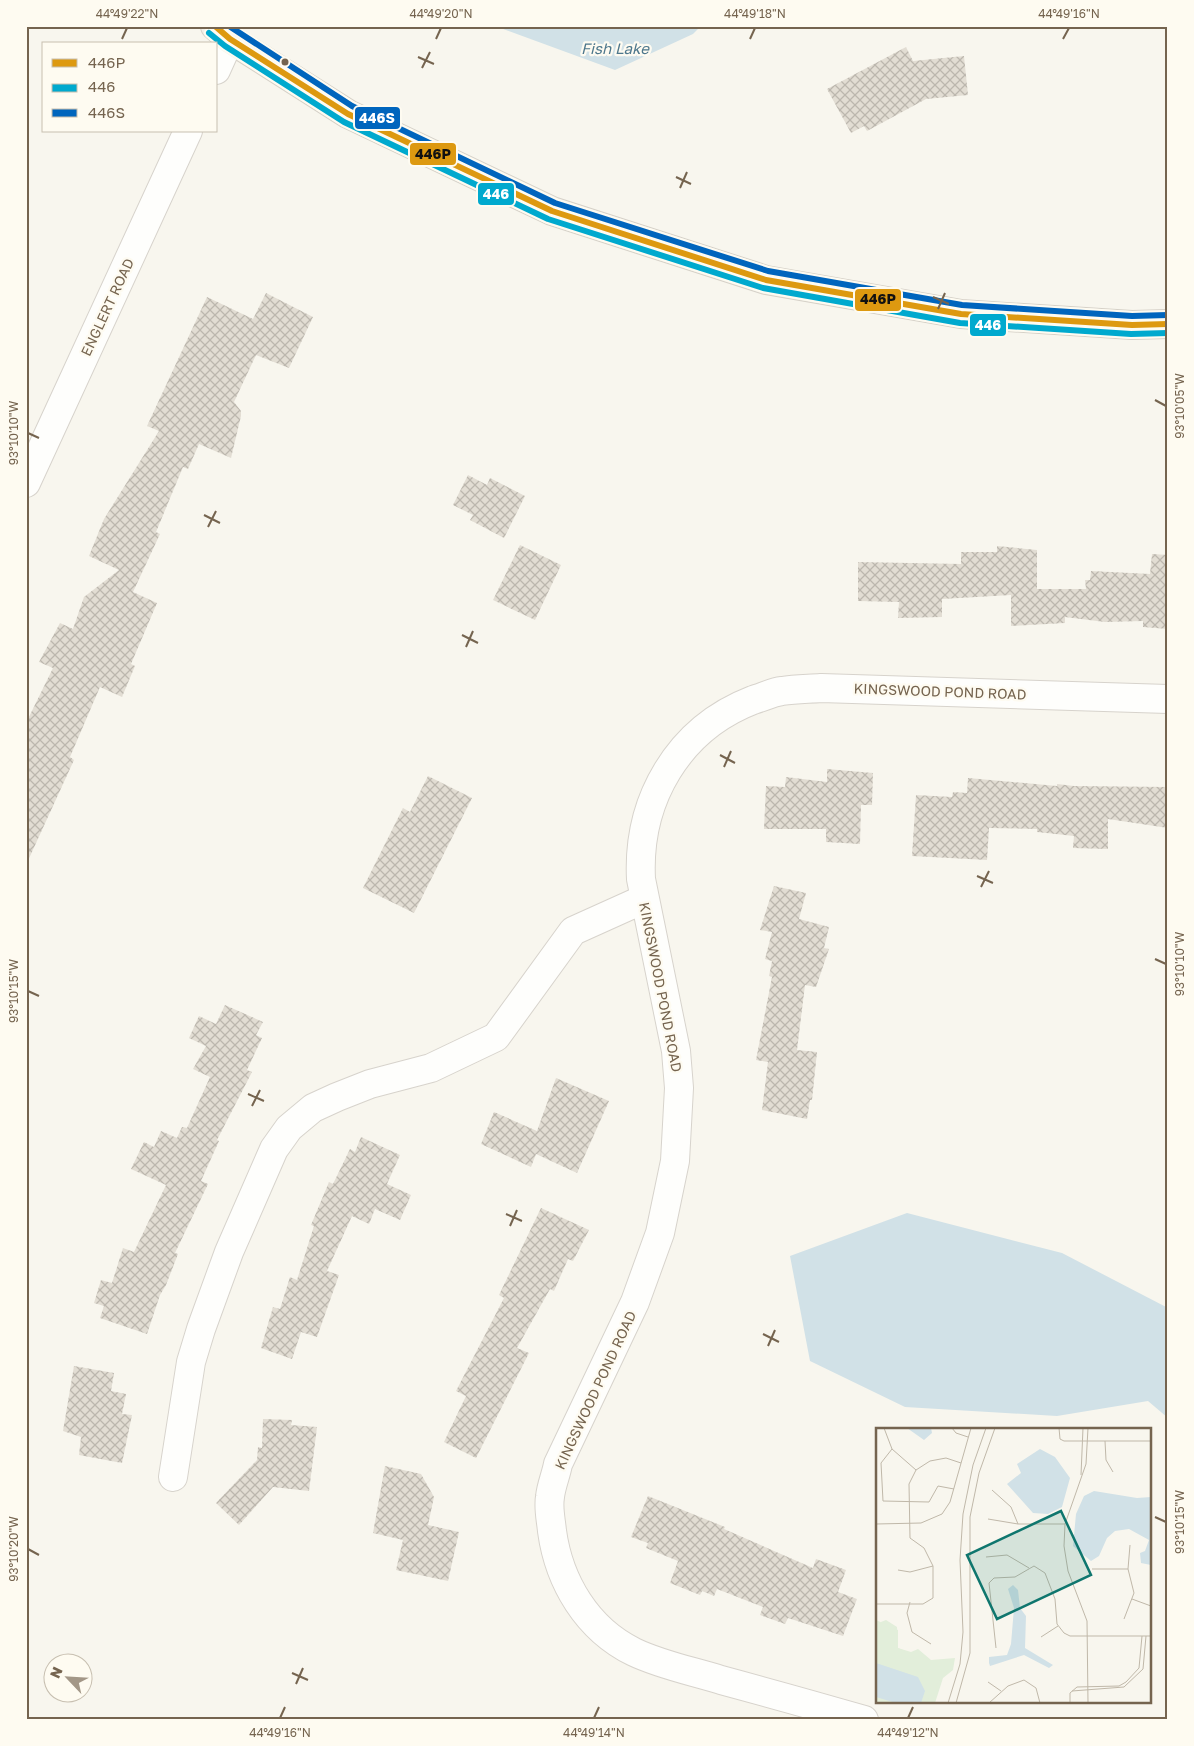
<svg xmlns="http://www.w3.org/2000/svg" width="1194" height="1746" viewBox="0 0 1194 1746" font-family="'Golos Text',sans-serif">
	<defs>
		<pattern id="building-cross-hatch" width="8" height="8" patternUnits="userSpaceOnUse" patternTransform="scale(1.25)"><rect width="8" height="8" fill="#e2ddd3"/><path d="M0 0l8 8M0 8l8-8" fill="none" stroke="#bcb7ae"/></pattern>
	</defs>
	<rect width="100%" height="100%" fill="#f8f6ee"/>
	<path fill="#d1e1e7" d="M 495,26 L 701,26 L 693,34 L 615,70 Z
		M 907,1213 L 1062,1253 L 1168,1308 L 1168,1418 L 1148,1401 L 1057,1416 L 905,1407 L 810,1361 L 790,1256 Z"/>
	<path fill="url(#building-cross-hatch)" d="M 906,47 L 913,61 L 964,56 L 968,95 L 926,99 L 867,131 L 864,126 L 851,133 L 827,89 Z
		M 266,293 L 313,317 L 289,368 L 256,355 L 234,402 L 241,411 L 241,416 L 231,458 L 199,444 L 188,469 L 183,467 L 156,532 L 160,534 L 133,592 L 157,603 L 131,664 L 135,666 L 122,697 L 100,687 L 70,757 L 74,760 L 26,865 L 26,723 L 53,668 L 39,662 L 60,623 L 73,629 L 84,597 L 119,570 L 89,556 L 104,519 L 159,431 L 147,426 L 207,297 L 253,319 Z
		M 468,475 L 487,485 L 490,478 L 525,496 L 504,538 L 470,520 L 473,515 L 453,505 Z
		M 520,545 L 561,565 L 535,620 L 493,600 Z
		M 997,546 L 1037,550 L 1037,589 L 1086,589 L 1085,580 L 1090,580 L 1091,571 L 1150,574 L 1152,554 L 1168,555 L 1168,629 L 1143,627 L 1143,621 L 1105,622 L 1065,617 L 1065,623 L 1011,626 L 1011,595 L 942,599 L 942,617 L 898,618 L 899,602 L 858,601 L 858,562 L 961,564 L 961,552 L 997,552 Z
		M 827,769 L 873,773 L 872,805 L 861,805 L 860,844 L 826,842 L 826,829 L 764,829 L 766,786 L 785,787 L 786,777 L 827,782 Z
		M 428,776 L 472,798 L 414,913 L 363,888 L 403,808 L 410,812 Z
		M 968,778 L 1057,786 L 1057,784 L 1074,786 L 1168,787 L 1168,828 L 1108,819 L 1108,849 L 1073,848 L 1074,836 L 1037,832 L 1037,829 L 989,828 L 987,860 L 912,856 L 916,795 L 952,797 L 953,792 L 967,793 Z
		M 774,886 L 806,893 L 799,919 L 829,927 L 824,948 L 829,949 L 816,987 L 805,985 L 797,1050 L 817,1052 L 812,1100 L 810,1100 L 807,1119 L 762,1110 L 768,1062 L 756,1060 L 772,977 L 769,976 L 772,961 L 765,959 L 772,932 L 760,930 Z
		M 225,1005 L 263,1022 L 256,1035 L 262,1038 L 247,1070 L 252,1072 L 217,1140 L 219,1141 L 201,1181 L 208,1184 L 175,1253 L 178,1254 L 166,1285 L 160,1295 L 147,1334 L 100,1318 L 104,1306 L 94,1303 L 101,1280 L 112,1283 L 123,1248 L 134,1252 L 166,1185 L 131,1169 L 144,1142 L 154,1147 L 161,1131 L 177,1138 L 182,1127 L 187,1128 L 210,1077 L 193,1069 L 206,1046 L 189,1038 L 199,1016 L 216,1024 Z
		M 556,1078 L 609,1101 L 577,1173 L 536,1154 L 531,1167 L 481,1144 L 494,1112 L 537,1131 Z
		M 361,1137 L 400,1155 L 387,1184 L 411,1195 L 400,1220 L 375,1209 L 369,1224 L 352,1216 L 327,1271 L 339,1275 L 317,1337 L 301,1332 L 292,1359 L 261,1348 L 273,1307 L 280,1309 L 290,1277 L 297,1280 L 314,1226 L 311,1225 L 329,1182 L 333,1184 L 350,1149 L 355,1152 Z
		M 541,1208 L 589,1230 L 573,1261 L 568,1259 L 554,1291 L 550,1289 L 517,1348 L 529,1353 L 476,1458 L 444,1442 L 466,1396 L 456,1391 L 504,1298 L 499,1295 Z
		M 74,1366 L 114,1373 L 111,1391 L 126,1394 L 122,1414 L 132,1415 L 122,1463 L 79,1455 L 81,1437 L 63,1431 Z
		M 263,1419 L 292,1420 L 291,1425 L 317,1427 L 309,1491 L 273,1487 L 239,1525 L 216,1503 L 257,1460 L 258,1447 L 262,1448 Z
		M 385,1466 L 421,1474 L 434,1497 L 428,1525 L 459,1532 L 448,1581 L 396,1570 L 403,1540 L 373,1533 Z
		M 648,1496 L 725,1527 L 724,1529 L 813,1568 L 816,1559 L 846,1570 L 838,1592 L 857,1599 L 843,1636 L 788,1618 L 785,1624 L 760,1615 L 763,1607 L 717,1589 L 714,1596 L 702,1591 L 700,1595 L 670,1583 L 678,1561 L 646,1548 L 648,1543 L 631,1537 Z"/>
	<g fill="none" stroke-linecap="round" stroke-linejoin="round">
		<defs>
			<path id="minor" d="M 216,70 L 230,39
				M 26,483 L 188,131
				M 173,1477 L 191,1362 L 201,1329 L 229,1252 L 274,1149 L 289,1128 L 313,1108 L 337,1097 L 370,1084 L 431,1068 L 496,1037 L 573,931 L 644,899
				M 864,1720 C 816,1706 769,1693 721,1680 C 692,1671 661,1665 634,1652 C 587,1629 559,1582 552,1531 C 551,1520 548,1508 550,1497 C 551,1486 556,1475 558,1464 L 635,1302 L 660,1233 L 675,1161 L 679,1088 L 676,1051 L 641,879 C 637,800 678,729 753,700 C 763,697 773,692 782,691 C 795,689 808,689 821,688 L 1168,699"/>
			<path id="major" d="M 215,26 L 230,39 L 348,114 L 552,211 L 766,280 L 961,314 L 1132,325 L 1168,324"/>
		</defs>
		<use href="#minor" stroke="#d7d3cc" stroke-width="30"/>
		<use href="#major" stroke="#d6d1c8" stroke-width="30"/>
		<use href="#minor" stroke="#fefefc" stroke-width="28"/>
		<use href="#major" stroke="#f2f0e8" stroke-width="28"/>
		<defs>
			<path id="bus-1" d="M 215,26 L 230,39 L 348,114 L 552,211 L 766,280 L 961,314 L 1132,325 L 1168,324"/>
			<path id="bus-2" d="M 209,33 L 225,46 L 344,122 L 548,219 L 763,288 L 960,323 L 1131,334 L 1168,333"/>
			<path id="bus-3" d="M 229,26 L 352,106 L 555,203 L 768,271 L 962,305 L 1132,316 L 1168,315"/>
		</defs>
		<use href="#bus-1" stroke="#fefbf1" stroke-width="10"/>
		<use href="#bus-2" stroke="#fefbf1" stroke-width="10"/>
		<use href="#bus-3" stroke="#fefbf1" stroke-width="10"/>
		<use href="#bus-1" stroke="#dd9910" stroke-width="6"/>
		<use href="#bus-2" stroke="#00a9ce" stroke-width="6"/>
		<use href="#bus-3" stroke="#0065bd" stroke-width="6"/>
	</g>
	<path fill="none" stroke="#75644f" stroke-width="2" d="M 122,39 L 127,28M 436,39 L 441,28M 750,39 L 755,28M 1063,39 L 1069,28M 418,57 L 434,64M 422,68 L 430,52M 676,177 L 691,184M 680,188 L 687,172M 933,297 L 949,304M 938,309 L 945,293M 1155,400 L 1166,406M 28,433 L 39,438M 204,515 L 220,523M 208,527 L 216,511M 462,635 L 478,643M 466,647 L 473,631M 720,755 L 735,763M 724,767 L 731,751M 977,876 L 993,883M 981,887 L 989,871M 1155,959 L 1166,964M 28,991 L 39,996M 248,1094 L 264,1101M 252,1106 L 260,1090M 506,1214 L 522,1221M 510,1226 L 517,1210M 763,1334 L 779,1342M 768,1346 L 775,1330M 1155,1517 L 1166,1522M 28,1549 L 39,1555M 292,1673 L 308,1680M 296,1684 L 303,1668M 280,1718 L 285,1707M 594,1718 L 599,1707M 908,1718 L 913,1707"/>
	<circle fill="#75644f" stroke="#fefbf1" stroke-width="2" cx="285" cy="62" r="4.5"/>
	<g text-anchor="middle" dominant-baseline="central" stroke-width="4.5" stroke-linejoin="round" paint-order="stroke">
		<g font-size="14" fill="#75644f" stroke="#fefbf1">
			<text transform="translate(107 307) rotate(-65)">ENGLERT ROAD</text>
			<text transform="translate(940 691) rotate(2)">KINGSWOOD POND ROAD</text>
			<text transform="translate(661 987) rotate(79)">KINGSWOOD POND ROAD</text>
			<text transform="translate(595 1390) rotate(-65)">KINGSWOOD POND ROAD</text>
		</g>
		<g font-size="15" font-style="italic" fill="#4d778c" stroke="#fefbf1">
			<text x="615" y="48">Fish Lake</text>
		</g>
	</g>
	<g transform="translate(876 1428)">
		<rect width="275" height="275" fill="#f8f6ee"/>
		<path d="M 10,192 L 21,199 L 22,220 L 35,224 L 42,221 L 55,232 L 79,230 L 77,242 L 67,250 L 59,275 L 45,275 L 0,215 L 5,194 Z" fill="#e2eeda"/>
		<path d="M 0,192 L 22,202 L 22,220 L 57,235 L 66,248 L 50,275 L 0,275 Z" fill="#e2eeda"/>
		<path d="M 31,0 L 55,0 L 56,5 L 48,12 ZM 164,21 L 179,29 L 194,50 L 186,79 L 172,86 L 157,85 L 131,56 L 145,45 L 141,36 ZM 218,63 L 261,70 L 275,69 L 275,137 L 265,135 L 264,125 L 269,123 L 273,112 L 253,101 L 239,103 L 231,110 L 223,128 L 215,133 L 197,118 L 200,86 L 208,68 ZM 137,157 L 142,162 L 144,180 L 150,188 L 149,220 L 177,237 L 173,240 L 148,227 L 114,238 L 113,235 L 113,229 L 131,227 L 135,216 L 138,180 L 132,161 ZM 0,235 L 42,249 L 49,263 L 45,275 L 20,275 L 0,269 Z" fill="#d1e1e7"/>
		<path fill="none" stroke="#c0b8a9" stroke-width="1" d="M 8,0 L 16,21 L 40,42M 76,0 L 80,5 L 92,9M 183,0 L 184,11 L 188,13 L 275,13M 212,0 L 210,36 L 189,96 L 188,118 L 192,143 L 211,193 L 212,275M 229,13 L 230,32 L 237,44M 16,21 L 5,35 L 7,73 L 53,74 L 62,58 L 78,61M 205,47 L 207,0M 116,62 L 135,79 L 142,96M 112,91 L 142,96 L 189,96M 0,96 L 45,95 L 66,86 L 74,74 L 95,0M 110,129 L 131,127 L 153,140M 216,141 L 252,141M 22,142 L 34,144 L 57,138M 256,171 L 275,178M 34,174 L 31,185 L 36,204 L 55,216M 0,176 L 47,176 L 57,170 L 57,138 L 48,120 L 34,110 L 33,56 L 40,42 L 54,33 L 70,30 L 85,35M 248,191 L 258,165 L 252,141 L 254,117M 165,209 L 182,198M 120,220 L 113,155 L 118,150 L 139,149 L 158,138 L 169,145 L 179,171 L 181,196 L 188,205 L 194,208 L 275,208M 112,254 L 125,263M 196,263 L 248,259 L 267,241 L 270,208M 72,275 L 84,236 L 87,204 L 84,132 L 87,86 L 97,37 L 110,0M 80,275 L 94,225 L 94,89 L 103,45 L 119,0M 113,275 L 132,258 L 148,252 L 160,260 L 164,275M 194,275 L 194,265 L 201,259 L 243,258 L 250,254 L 263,240 L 266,208"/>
		<path fill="#0f766e" fill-opacity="0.15" stroke="#0f766e" stroke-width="2.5" d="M 185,83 L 215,147 L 121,191 L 91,127 Z"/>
		<rect width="275" height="275" fill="none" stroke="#75644f" stroke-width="2.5"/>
	</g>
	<g stroke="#fefbf1" stroke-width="2">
		<rect x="354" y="106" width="47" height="24" rx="5" fill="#0065bd"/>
		<rect x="409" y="142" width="48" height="24" rx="5" fill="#dd9910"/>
		<rect x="477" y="182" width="38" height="24" rx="5" fill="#00a9ce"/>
		<rect x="854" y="288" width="48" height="24" rx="5" fill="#dd9910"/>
		<rect x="969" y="313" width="38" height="24" rx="5" fill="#00a9ce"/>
	</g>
	<g font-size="14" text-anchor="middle" font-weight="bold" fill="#fff">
		<text x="377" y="123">446S</text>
		<text x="496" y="199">446</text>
		<text x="988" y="330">446</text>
	</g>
	<g font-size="14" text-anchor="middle" font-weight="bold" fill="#111">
		<text x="433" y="159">446P</text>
		<text x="878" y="304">446P</text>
	</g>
	<rect width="1194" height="1746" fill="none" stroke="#fefbf1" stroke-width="55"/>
	<rect x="42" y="42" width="175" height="90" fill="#fefbf1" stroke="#c7bfb0"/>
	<rect x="52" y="59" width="25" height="8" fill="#dd9910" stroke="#c7bfb0"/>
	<text x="88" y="68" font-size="15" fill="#75644f">446P</text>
	<rect x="52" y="84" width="25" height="8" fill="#00a9ce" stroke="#c7bfb0"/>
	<text x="88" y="92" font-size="15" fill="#75644f">446</text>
	<rect x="52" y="109" width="25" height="8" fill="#0065bd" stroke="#c7bfb0"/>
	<text x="88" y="118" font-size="15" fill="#75644f">446S</text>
	<g transform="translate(68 1678) rotate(295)"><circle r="24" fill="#fefbf1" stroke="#c7bfb0"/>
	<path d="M0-4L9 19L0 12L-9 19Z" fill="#a39787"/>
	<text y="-8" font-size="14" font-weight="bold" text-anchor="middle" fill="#75644f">N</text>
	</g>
	<rect x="28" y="28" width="1138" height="1690" fill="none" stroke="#75644f" stroke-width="2"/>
	<g font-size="12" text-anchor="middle" fill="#75644f">
		<text x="127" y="18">44°49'22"N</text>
		<text x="441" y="18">44°49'20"N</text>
		<text x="755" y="18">44°49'18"N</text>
		<text x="1069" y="18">44°49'16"N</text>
		<text transform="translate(1180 406) rotate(-90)" y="4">93°10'05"W</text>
		<text transform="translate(14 433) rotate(-90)" y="4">93°10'10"W</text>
		<text transform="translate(1180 964) rotate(-90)" y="4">93°10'10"W</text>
		<text transform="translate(14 991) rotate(-90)" y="4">93°10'15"W</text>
		<text transform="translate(1180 1522) rotate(-90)" y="4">93°10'15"W</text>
		<text transform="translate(14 1549) rotate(-90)" y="4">93°10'20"W</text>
		<text x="280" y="1737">44°49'16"N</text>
		<text x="594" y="1737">44°49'14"N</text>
		<text x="908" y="1737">44°49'12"N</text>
	</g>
</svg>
